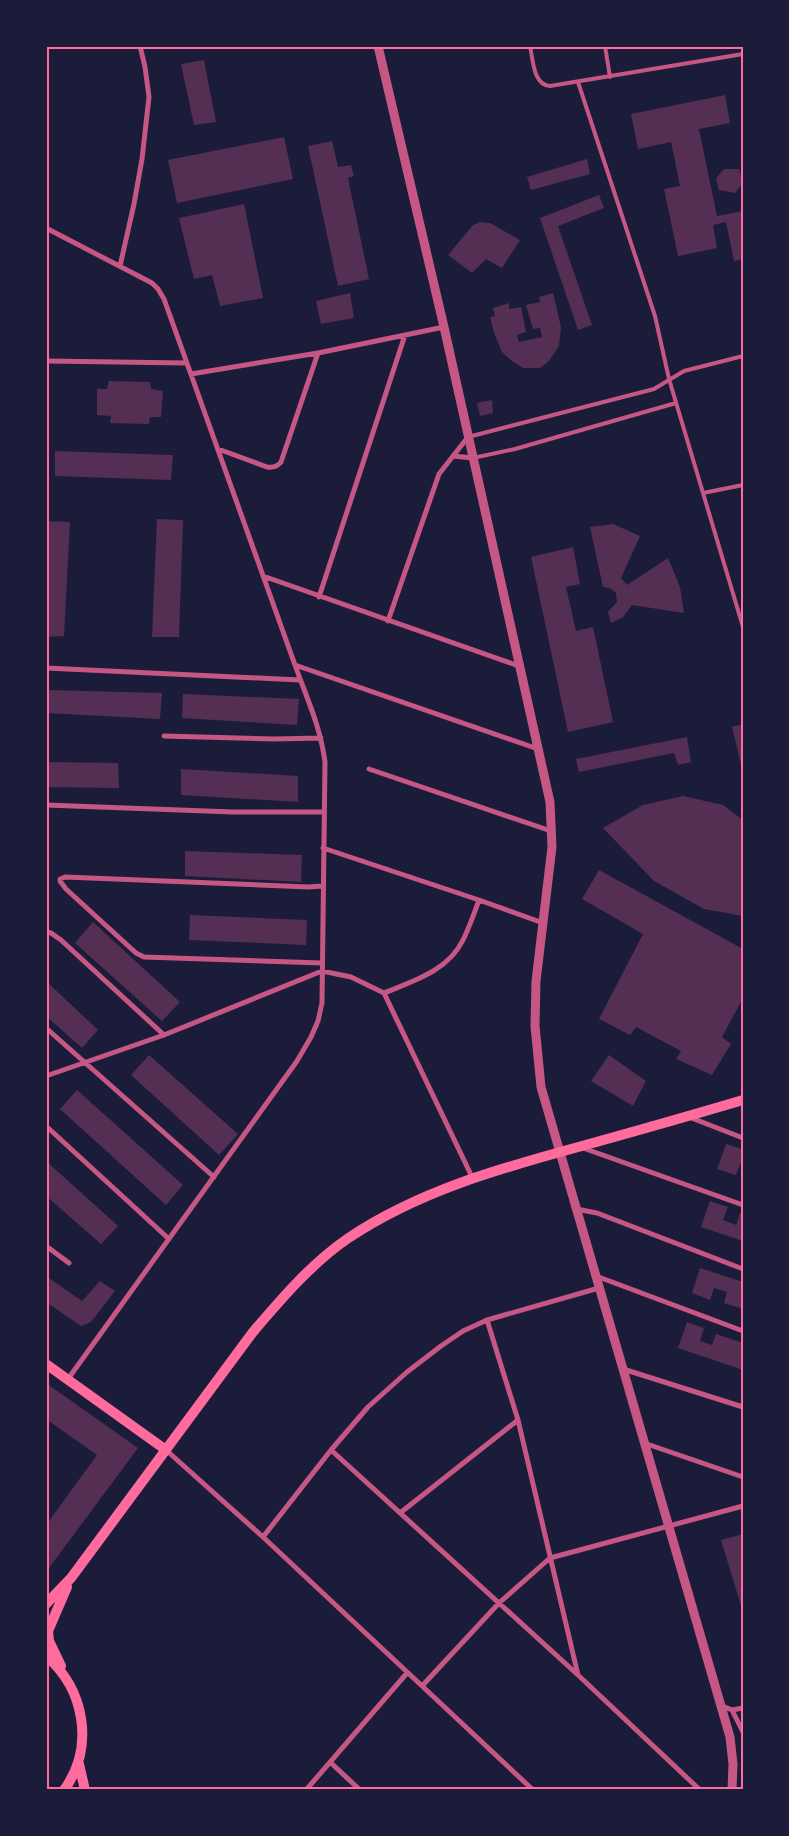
<svg xmlns="http://www.w3.org/2000/svg" width="789" height="1836" viewBox="0 0 789 1836" font-family="Rubik,sans-serif">
	<rect width="100%" height="100%" fill="#1b1b3a"/>
	<path fill="#542f53" d="M 204,60 L 216,122 L 194,125 L 181,64 Z
		M 725,95 L 730,123 L 699,129 L 717,216 L 743,211 L 743,259 L 734,261 L 726,222 L 713,225 L 717,248 L 678,256 L 664,189 L 680,186 L 671,142 L 638,149 L 631,114 Z
		M 284,137 L 293,179 L 177,203 L 168,160 Z
		M 332,141 L 338,167 L 351,165 L 354,176 L 348,178 L 369,279 L 338,286 L 308,146 Z
		M 587,159 L 590,174 L 531,190 L 527,177 Z
		M 724,169 L 739,169 L 743,183 L 735,193 L 719,190 L 716,178 Z
		M 599,195 L 604,208 L 558,226 L 592,325 L 578,330 L 540,218 Z
		M 244,204 L 263,298 L 220,306 L 212,275 L 194,279 L 179,218 Z
		M 480,222 L 490,223 L 520,240 L 502,268 L 486,259 L 472,273 L 448,255 L 473,225 Z
		M 350,293 L 354,318 L 321,324 L 316,301 Z
		M 553,293 L 561,327 L 559,346 L 548,362 L 540,368 L 523,368 L 512,361 L 502,352 L 494,333 L 490,317 L 495,316 L 493,308 L 509,303 L 509,309 L 521,307 L 526,332 L 517,335 L 519,342 L 542,337 L 540,328 L 533,329 L 526,305 L 540,302 L 539,297 Z
		M 109,381 L 150,382 L 151,389 L 163,391 L 161,417 L 150,417 L 149,424 L 110,423 L 111,416 L 97,415 L 97,389 L 107,389 Z
		M 492,400 L 493,413 L 480,416 L 477,403 Z
		M 55,451 L 173,455 L 171,480 L 55,476 Z
		M 157,519 L 183,520 L 179,637 L 152,637 Z
		M 46,521 L 70,522 L 64,636 L 46,637 Z
		M 613,524 L 640,536 L 621,578 L 627,585 L 668,558 L 680,587 L 684,613 L 632,605 L 623,617 L 611,623 L 608,612 L 617,602 L 616,593 L 610,588 L 603,587 L 590,527 Z
		M 573,547 L 580,584 L 566,587 L 576,631 L 593,627 L 613,722 L 568,732 L 531,557 Z
		M 46,690 L 162,693 L 160,719 L 46,713 Z
		M 183,694 L 299,699 L 297,725 L 182,718 Z
		M 743,724 L 743,768 L 742,769 L 732,727 Z
		M 687,737 L 691,762 L 678,765 L 674,753 L 579,772 L 576,759 Z
		M 46,762 L 118,763 L 119,788 L 46,787 Z
		M 181,769 L 298,776 L 298,802 L 181,795 Z
		M 683,796 L 723,805 L 743,820 L 743,916 L 704,909 L 654,881 L 603,828 L 643,805 Z
		M 185,851 L 302,855 L 301,882 L 185,876 Z
		M 599,870 L 743,949 L 743,998 L 722,1037 L 731,1044 L 712,1075 L 676,1059 L 681,1051 L 636,1027 L 630,1035 L 599,1019 L 643,934 L 582,899 Z
		M 190,915 L 307,920 L 306,945 L 189,940 Z
		M 93,922 L 180,1002 L 162,1021 L 75,943 Z
		M 46,981 L 98,1030 L 82,1048 L 46,1016 Z
		M 149,1055 L 238,1134 L 219,1155 L 131,1075 Z
		M 609,1055 L 646,1081 L 633,1106 L 591,1081 Z
		M 77,1090 L 183,1185 L 166,1205 L 60,1109 Z
		M 726,1144 L 743,1149 L 743,1165 L 740,1164 L 736,1175 L 717,1169 Z
		M 46,1161 L 118,1226 L 101,1244 L 46,1196 Z
		M 710,1201 L 728,1207 L 723,1220 L 736,1225 L 740,1213 L 743,1214 L 743,1241 L 701,1227 Z
		M 700,1268 L 743,1282 L 743,1309 L 724,1303 L 727,1292 L 714,1288 L 710,1300 L 692,1293 Z
		M 46,1276 L 82,1301 L 100,1281 L 115,1291 L 91,1322 L 81,1326 L 46,1302 Z
		M 687,1322 L 704,1328 L 700,1341 L 712,1345 L 716,1334 L 743,1343 L 743,1370 L 678,1348 Z
		M 46,1383 L 138,1448 L 46,1572 L 46,1525 L 97,1455 L 46,1419 Z
		M 743,1534 L 743,1609 L 742,1609 L 721,1540 Z"/>
	<g fill="none" stroke-linecap="round" stroke-linejoin="round">
		<path stroke="#c65784" stroke-width="4" d="M 530,46 C 533,59 533,85 550,86 L 743,54
			M 605,46 L 610,77
			M 578,82 L 655,316 L 669,379 L 743,627
			M 468,437 L 654,389 L 684,371 L 743,356
			M 473,458 L 515,449 L 676,403
			M 703,493 L 743,485"/>
		<path stroke="#c65784" stroke-width="5" d="M 46,228 L 152,283 L 158,289 L 164,299 L 295,665 C 307,699 320,725 325,762 L 322,1003 L 318,1021 L 311,1037 L 297,1061 L 68,1379
			M 120,266 L 134,204 L 142,159 L 149,97 L 145,67 L 140,46
			M 46,361 L 187,363
			M 191,374 L 318,353 L 444,327
			M 218,449 L 267,467 C 273,468 277,467 281,462 L 318,353
			M 453,456 L 473,458
			M 263,576 L 519,666
			M 319,597 L 405,335
			M 388,621 L 439,474 L 468,437
			M 295,665 L 538,749
			M 46,668 L 300,680
			M 164,736 L 274,739 L 321,738
			M 369,769 L 551,831
			M 46,805 L 233,812 L 323,812
			M 323,848 L 479,900 C 474,914 469,928 463,940 C 448,971 413,981 384,993
			M 479,900 L 543,923
			M 46,932 L 51,933 L 61,940 L 164,1035
			M 322,963 L 144,957 L 136,953 L 66,889 L 60,881 L 60,879 L 65,877 L 308,887 L 322,886
			M 46,1028 L 214,1177
			M 46,1076 L 164,1035 L 322,971 L 351,977 L 384,993 L 473,1179
			M 689,1117 L 743,1138
			M 46,1126 L 169,1239
			M 583,1148 L 743,1205
			M 576,1209 L 597,1213 L 743,1269
			M 46,1246 L 69,1263
			M 596,1276 L 743,1331
			M 487,1320 L 518,1420 L 578,1675
			M 623,1369 L 743,1407
			M 644,1443 L 743,1477
			M 166,1450 L 263,1537 L 533,1790
			M 331,1450 L 578,1675 L 700,1790
			M 400,1513 L 518,1420
			M 263,1537 L 331,1450 L 368,1407 L 407,1372 L 441,1346 L 463,1331 L 487,1320 L 599,1288
			M 422,1686 L 499,1603 L 550,1558 L 743,1506
			M 720,1705 L 732,1710 L 743,1708
			M 732,1710 L 743,1732
			M 330,1762 L 360,1790
			M 306,1790 L 407,1673"/>
		<path stroke="#c65784" stroke-width="9" d="M 378,46 L 444,327 L 550,802 L 552,847 L 536,981 L 535,1026 L 541,1087 L 730,1737 L 733,1764 L 732,1790"/>
		<path stroke="#ff6b9d" stroke-width="10" d="M 46,1364 L 166,1450
			M 46,1604 L 71,1578 L 253,1332 C 282,1298 311,1264 347,1239 C 418,1191 501,1168 582,1146 C 636,1131 689,1116 743,1100
			M 46,1656 C 85,1689 95,1748 64,1790
			M 61,1666 L 49,1641 L 48,1631 L 67,1587
			M 79,1764 L 85,1790"/>
	</g>
	<rect width="789" height="1836" fill="none" stroke="#1b1b3a" stroke-width="95"/>
	<rect x="48" y="48" width="694" height="1740" fill="none" stroke="#ff6b9d" stroke-width="2"/>
</svg>
